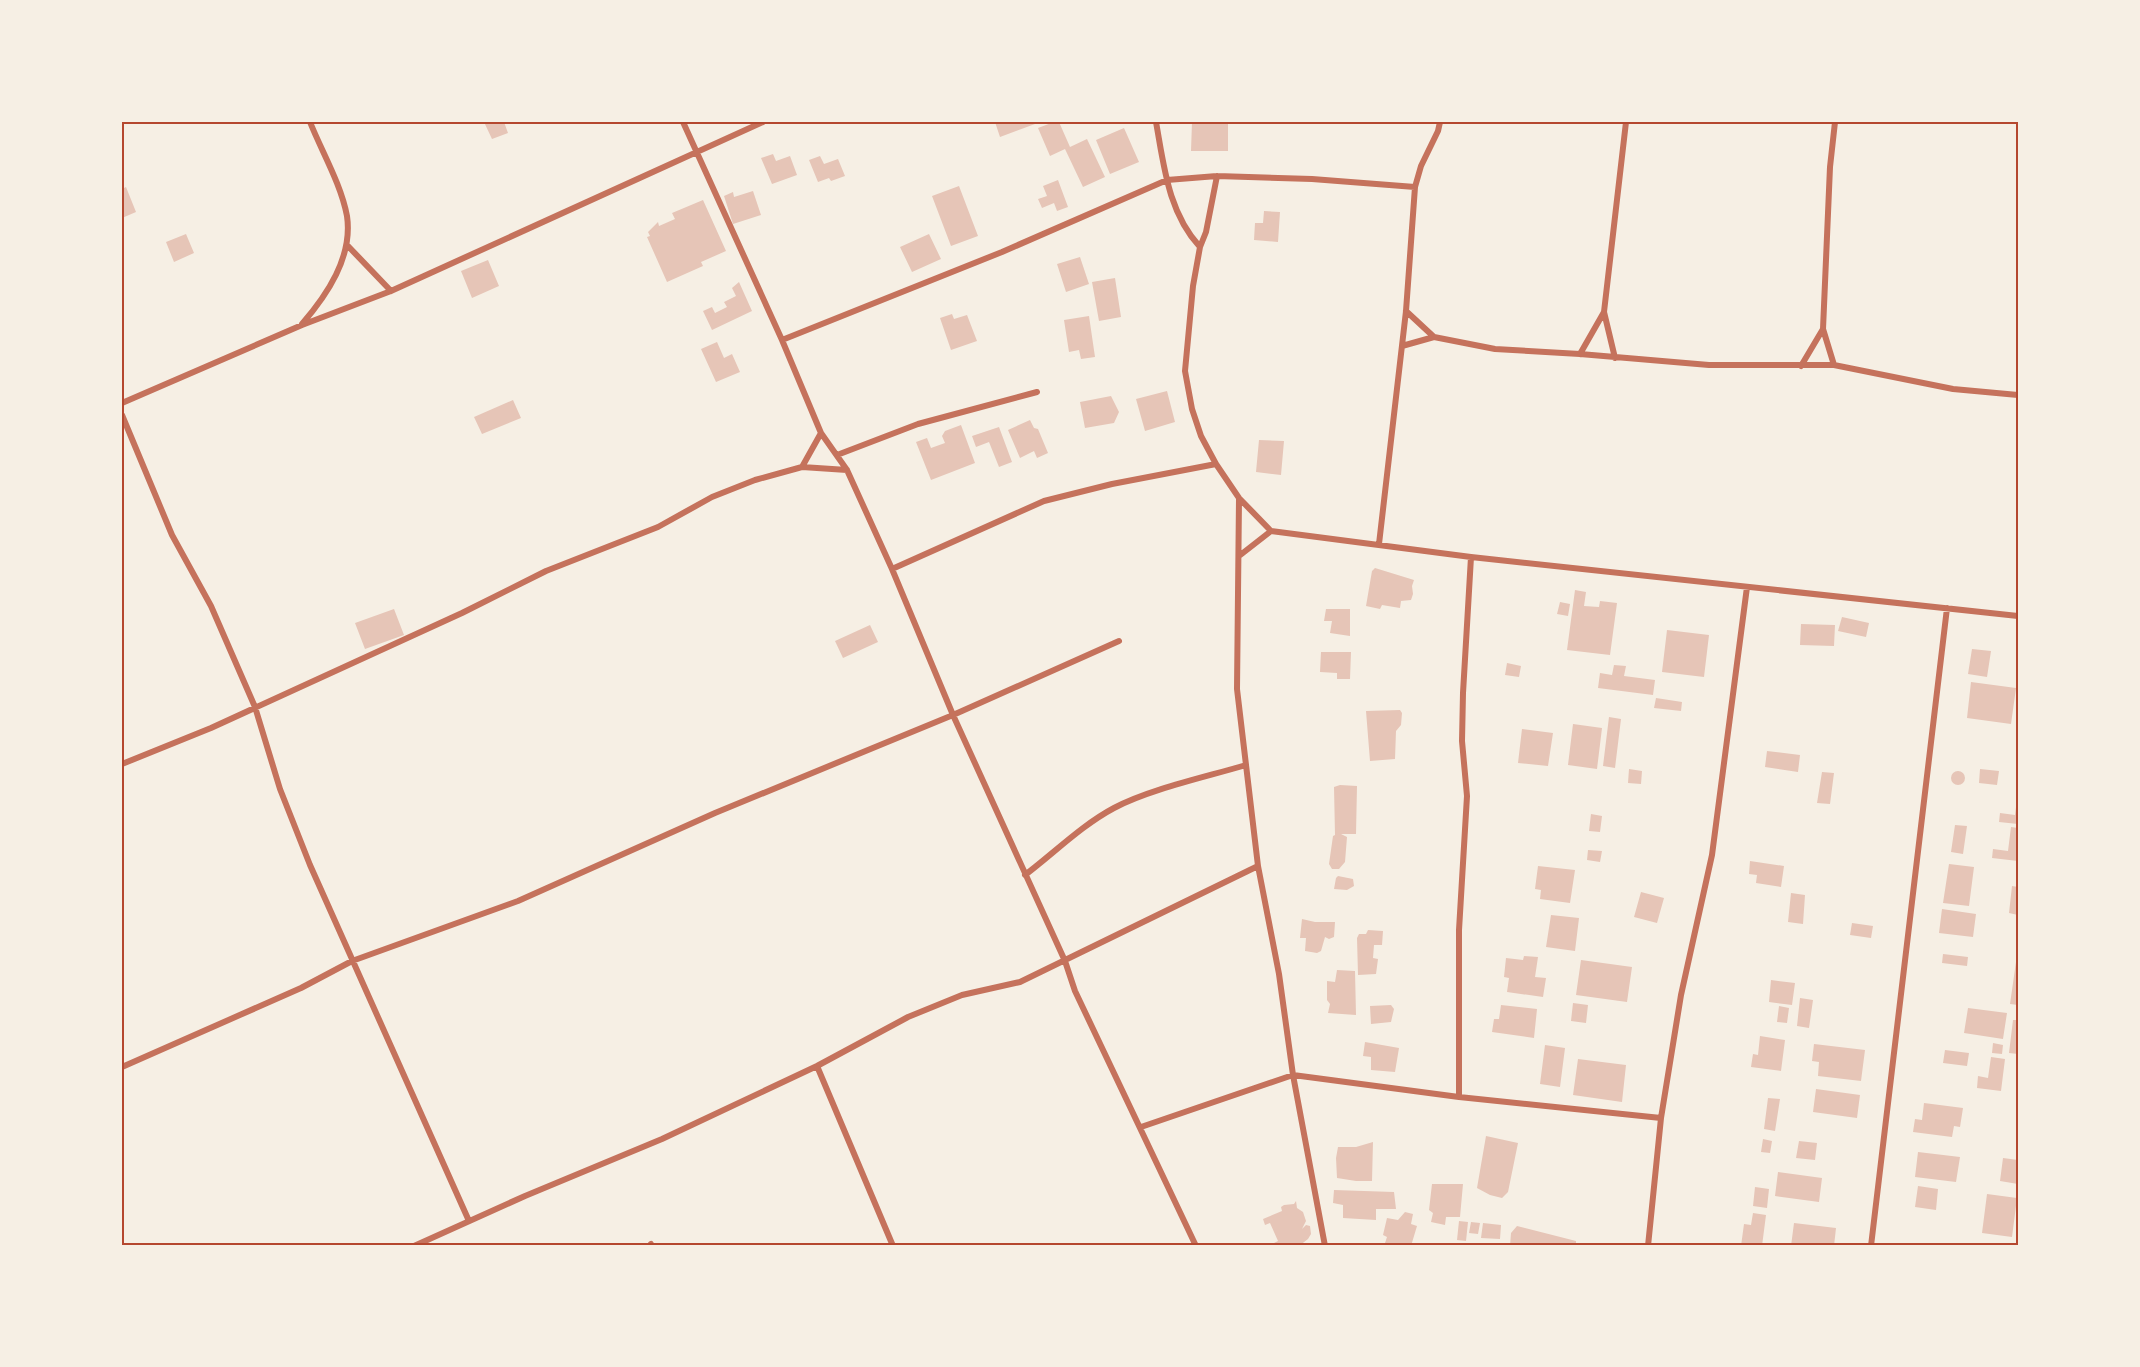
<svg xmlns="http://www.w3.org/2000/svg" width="2140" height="1367" viewBox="0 0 2140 1367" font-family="'Noto Sans',sans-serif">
	<rect width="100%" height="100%" fill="#f6efe4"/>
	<path fill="#e6c5b7" d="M 484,122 L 504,122 L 508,133 L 492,139 Z
		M 995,122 L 1034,122 L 1035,124 L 1000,137 Z
		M 1054,122 L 1059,122 L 1070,147 L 1087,139 L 1105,177 L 1083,187 L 1065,149 L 1050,156 L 1038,128 Z
		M 1192,122 L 1228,122 L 1228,151 L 1191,151 Z
		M 1124,128 L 1139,162 L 1110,174 L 1096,140 Z
		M 773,154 L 776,161 L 790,156 L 797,175 L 772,184 L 761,158 Z
		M 820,156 L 824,164 L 838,159 L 845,176 L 831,181 L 829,178 L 818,182 L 809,160 Z
		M 1058,180 L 1068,207 L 1057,211 L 1054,203 L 1042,208 L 1038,199 L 1047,196 L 1043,186 Z
		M 959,186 L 978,236 L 951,246 L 932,196 Z
		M 126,187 L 136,212 L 122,218 L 122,189 Z
		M 753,191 L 761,215 L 733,224 L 724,196 L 733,192 L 734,197 Z
		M 703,200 L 726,251 L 701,262 L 703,266 L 667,282 L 647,237 L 650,236 L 648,232 L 658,222 L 659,226 L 675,219 L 672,213 Z
		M 1264,211 L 1280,212 L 1278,242 L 1254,240 L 1255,223 L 1263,223 Z
		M 186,234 L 194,253 L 174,262 L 166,242 Z
		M 929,234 L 941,259 L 912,272 L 900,247 Z
		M 1080,257 L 1089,284 L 1066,292 L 1057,264 Z
		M 488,260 L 499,286 L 472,298 L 461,271 Z
		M 1115,278 L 1121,317 L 1099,321 L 1092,282 Z
		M 739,282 L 752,311 L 712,330 L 703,311 L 712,307 L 715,313 L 727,307 L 724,302 L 736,296 L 732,288 Z
		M 952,314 L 954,319 L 967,315 L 977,341 L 951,350 L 940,318 Z
		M 1089,316 L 1095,357 L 1081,359 L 1079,350 L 1069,352 L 1064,320 Z
		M 717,342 L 724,358 L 732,354 L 740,372 L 716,382 L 701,349 Z
		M 1167,391 L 1175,422 L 1145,431 L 1136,399 Z
		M 1111,396 L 1119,412 L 1114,423 L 1085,428 L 1080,402 Z
		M 513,400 L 521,418 L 482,434 L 474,417 Z
		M 1030,420 L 1034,428 L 1038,429 L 1048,453 L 1037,458 L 1034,451 L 1020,458 L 1008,430 Z
		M 961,425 L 975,463 L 931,480 L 916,442 L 927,438 L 931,448 L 945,443 L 942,436 L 945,431 Z
		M 999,427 L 1012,462 L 999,467 L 989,442 L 976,447 L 972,436 Z
		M 1259,440 L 1284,441 L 1281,475 L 1256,472 Z
		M 1375,568 L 1414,580 L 1412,586 L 1413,594 L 1411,600 L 1401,601 L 1400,608 L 1382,605 L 1380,609 L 1366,606 L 1372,571 Z
		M 1575,590 L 1586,592 L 1584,606 L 1599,607 L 1600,601 L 1617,603 L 1610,655 L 1567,650 Z
		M 1560,602 L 1570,604 L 1568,616 L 1557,614 Z
		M 394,609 L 404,635 L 365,649 L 355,623 Z
		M 1326,609 L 1350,609 L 1350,636 L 1330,633 L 1332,621 L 1324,621 Z
		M 1842,617 L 1869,623 L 1866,637 L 1838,631 Z
		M 1801,624 L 1835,625 L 1834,646 L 1800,645 Z
		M 870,625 L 878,642 L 843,658 L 835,641 Z
		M 1667,630 L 1709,635 L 1704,677 L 1662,672 Z
		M 1972,649 L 1991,651 L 1987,677 L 1968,674 Z
		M 1321,652 L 1351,652 L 1350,679 L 1337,679 L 1337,673 L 1320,672 Z
		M 1507,663 L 1521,666 L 1519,677 L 1505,675 Z
		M 1614,665 L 1626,666 L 1624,676 L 1655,680 L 1653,695 L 1598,688 L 1600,673 L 1612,675 Z
		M 1971,682 L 2016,688 L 2011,724 L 1967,718 Z
		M 1656,698 L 1682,702 L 1681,711 L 1654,708 Z
		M 1400,710 L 1402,713 L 1401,725 L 1396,731 L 1395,759 L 1370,761 L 1366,711 Z
		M 1609,717 L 1621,719 L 1615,768 L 1603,766 Z
		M 1573,724 L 1602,728 L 1597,769 L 1568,765 Z
		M 1522,729 L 1553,733 L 1548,766 L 1518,763 Z
		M 1767,751 L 1800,755 L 1798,772 L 1765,767 Z
		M 1629,769 L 1642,771 L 1641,784 L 1628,783 Z
		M 1980,769 L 1999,771 L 1997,785 L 1979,783 Z
		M1951 778a7 7 0 1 1 14 0a7 7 0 1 1-14 0Z
		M 1822,772 L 1834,773 L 1830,804 L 1817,803 Z
		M 1340,785 L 1357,786 L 1356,834 L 1341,834 L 1347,837 L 1345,862 L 1339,869 L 1332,869 L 1329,864 L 1333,836 L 1335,835 L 1334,787 Z
		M 2017,799 L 2018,824 L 1999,822 L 2000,813 L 2015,815 Z
		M 1591,814 L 1602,816 L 1600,832 L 1589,831 Z
		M 1955,825 L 1967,826 L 1963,854 L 1951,852 Z
		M 2011,827 L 2018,828 L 2018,861 L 1992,858 L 1993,849 L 2008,851 Z
		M 1588,850 L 1602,851 L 1600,862 L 1587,860 Z
		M 1750,861 L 1784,866 L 1781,887 L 1756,883 L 1757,875 L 1749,874 Z
		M 1949,864 L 1974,867 L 1969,906 L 1943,903 Z
		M 1538,866 L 1575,870 L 1570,903 L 1540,899 L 1541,890 L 1535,889 Z
		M 1338,876 L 1353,879 L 1354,886 L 1347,890 L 1334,889 L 1336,878 Z
		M 2012,886 L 2018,887 L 2018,915 L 2009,913 Z
		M 1641,892 L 1664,898 L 1657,923 L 1634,917 Z
		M 1791,893 L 1805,895 L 1803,924 L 1788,922 Z
		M 1942,909 L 1976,914 L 1973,937 L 1939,933 Z
		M 1551,915 L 1579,918 L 1575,951 L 1546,947 Z
		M 1302,919 L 1315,922 L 1335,922 L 1334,937 L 1329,939 L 1325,937 L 1321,951 L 1317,953 L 1305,951 L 1306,938 L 1300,938 Z
		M 1852,923 L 1873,926 L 1871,938 L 1850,935 Z
		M 1368,930 L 1383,931 L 1382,945 L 1374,945 L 1373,958 L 1378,959 L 1376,974 L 1358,975 L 1357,938 L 1359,934 L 1366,934 Z
		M 1943,954 L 1968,957 L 1967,966 L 1942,963 Z
		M 1524,956 L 1538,957 L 1535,977 L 1546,978 L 1543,997 L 1507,992 L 1509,978 L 1504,977 L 1506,958 L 1523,960 Z
		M 1581,960 L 1632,967 L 1627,1002 L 1576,995 Z
		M 2016,962 L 2018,962 L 2018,1005 L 2010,1004 Z
		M 1337,970 L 1355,971 L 1356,1015 L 1328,1013 L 1330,1004 L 1327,1000 L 1327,981 L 1335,982 Z
		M 1771,980 L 1795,983 L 1792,1005 L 1769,1002 Z
		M 1800,998 L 1813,1000 L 1809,1028 L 1797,1026 Z
		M 1573,1003 L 1588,1005 L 1586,1023 L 1571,1021 Z
		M 1391,1005 L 1394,1009 L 1391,1022 L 1371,1024 L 1370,1006 Z
		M 1501,1005 L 1537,1009 L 1534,1038 L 1492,1032 L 1494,1019 L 1499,1019 Z
		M 1779,1006 L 1789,1008 L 1787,1023 L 1777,1022 Z
		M 1968,1008 L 2007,1013 L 2003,1039 L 1964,1033 Z
		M 2013,1020 L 2018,1020 L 2018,1054 L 2009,1053 Z
		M 1760,1036 L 1785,1040 L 1781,1071 L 1751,1067 L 1753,1054 L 1758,1055 Z
		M 1365,1042 L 1399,1048 L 1395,1072 L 1371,1070 L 1371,1057 L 1363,1056 Z
		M 1993,1043 L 2003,1045 L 2002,1054 L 1992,1053 Z
		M 1814,1044 L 1865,1050 L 1861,1081 L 1818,1076 L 1819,1062 L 1812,1061 Z
		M 1545,1045 L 1565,1048 L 1560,1087 L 1540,1084 Z
		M 1945,1050 L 1969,1053 L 1967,1066 L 1943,1063 Z
		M 1991,1057 L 2005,1059 L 2001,1091 L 1977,1088 L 1978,1076 L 1988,1078 Z
		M 1578,1059 L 1626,1065 L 1622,1102 L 1573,1095 Z
		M 1816,1089 L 1860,1095 L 1857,1118 L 1813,1112 Z
		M 1768,1098 L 1780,1099 L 1775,1131 L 1764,1129 Z
		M 1924,1103 L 1963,1108 L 1960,1127 L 1954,1126 L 1952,1137 L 1913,1132 L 1915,1119 L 1922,1120 Z
		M 1486,1136 L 1518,1143 L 1508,1192 L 1502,1198 L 1490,1195 L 1477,1188 Z
		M 1763,1139 L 1772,1141 L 1770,1153 L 1761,1152 Z
		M 1799,1141 L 1817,1143 L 1815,1160 L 1796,1158 Z
		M 1373,1142 L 1372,1181 L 1356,1181 L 1337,1178 L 1336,1158 L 1338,1147 L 1356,1147 Z
		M 1918,1152 L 1960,1157 L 1956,1182 L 1915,1177 Z
		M 2003,1158 L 2018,1160 L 2018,1184 L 2000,1181 Z
		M 1778,1172 L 1822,1178 L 1819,1202 L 1775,1196 Z
		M 1432,1184 L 1463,1184 L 1460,1217 L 1446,1217 L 1445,1225 L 1431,1222 L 1433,1213 L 1429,1210 Z
		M 1918,1186 L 1938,1189 L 1936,1210 L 1915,1207 Z
		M 1755,1187 L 1769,1189 L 1767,1208 L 1753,1206 Z
		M 1334,1190 L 1394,1192 L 1396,1209 L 1376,1209 L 1376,1220 L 1343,1218 L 1343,1205 L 1333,1203 Z
		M 1987,1194 L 2017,1198 L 2012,1237 L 1982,1233 Z
		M 1296,1201 L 1297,1208 L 1303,1212 L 1306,1221 L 1302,1229 L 1306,1225 L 1310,1226 L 1311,1234 L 1308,1239 L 1299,1246 L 1275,1246 L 1274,1243 L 1278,1241 L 1270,1223 L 1265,1225 L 1263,1219 L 1282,1211 L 1281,1207 L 1284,1205 L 1294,1204 Z
		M 1405,1212 L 1413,1214 L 1411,1224 L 1417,1226 L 1411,1246 L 1384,1246 L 1387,1237 L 1383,1235 L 1387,1218 L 1398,1220 Z
		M 1753,1213 L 1766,1215 L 1762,1246 L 1741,1246 L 1744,1224 L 1751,1225 Z
		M 1459,1221 L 1468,1222 L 1466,1241 L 1457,1240 Z
		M 1471,1222 L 1480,1223 L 1478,1234 L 1469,1233 Z
		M 1483,1223 L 1501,1225 L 1500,1239 L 1481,1238 Z
		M 1794,1223 L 1836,1228 L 1834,1246 L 1791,1246 Z
		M 1517,1226 L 1576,1241 L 1576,1246 L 1510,1246 L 1511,1233 Z"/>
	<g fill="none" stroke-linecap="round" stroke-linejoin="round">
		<path stroke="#c5725c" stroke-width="6" d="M 683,122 L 782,340 L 821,433 L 847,470 L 892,569 L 953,715 L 1065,961 L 1075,991 L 1196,1246
			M 1156,122 C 1164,166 1168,212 1200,247 L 1193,286 L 1185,371 L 1192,409 L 1201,436 L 1216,464 L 1239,498 L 1271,531 L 1471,557 L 2018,616
			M 347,245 L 391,291
			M 1200,247 L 1206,232 L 1217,176
			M 1406,311 L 1434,337
			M 302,324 C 327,295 353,257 347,216 C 341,184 322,152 310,122
			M 782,340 L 1002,252 L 1167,180 L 1217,176 L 1312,179 L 1415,187
			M 1402,346 L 1434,337 L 1495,349 L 1580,354 L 1709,365 L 1834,365 L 1953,389 L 2018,395
			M 1580,354 L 1604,312
			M 1615,358 L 1604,312 L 1626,122
			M 1834,365 L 1823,329 L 1830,167 L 1835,122
			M 1801,366 L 1823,329
			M 122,403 L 302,325 L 391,291 L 763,122
			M 122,415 L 172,535 L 211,606 L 255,707 L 280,789 L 310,865 L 469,1221
			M 837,455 L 918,424 L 1037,392
			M 802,467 L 821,433
			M 1239,499 L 1237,689 L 1258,866 L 1279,974 L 1293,1075 L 1325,1246
			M 1379,544 L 1406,311 L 1415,187 L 1421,166 L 1438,131 L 1440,122
			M 1239,556 L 1271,531
			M 892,569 L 1044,501 L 1112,484 L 1216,464
			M 122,764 L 211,728 L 462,613 L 546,571 L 658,527 L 712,497 L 755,480 L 802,467 L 847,470
			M 1025,875 C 1054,853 1082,825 1114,808 C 1150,789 1206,777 1246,765
			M 817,1066 L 893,1246
			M 122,1067 L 301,988 L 352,961 L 518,901 L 715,813 L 953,715 L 1119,641
			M 1459,1097 L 1459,930 L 1467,796 L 1462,741 L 1463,693 L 1471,557
			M 1141,1127 L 1293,1075 L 1459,1097 L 1661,1118
			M 651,1244 L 652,1246
			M 414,1246 L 525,1196 L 662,1139 L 817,1066 L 908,1017 L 962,995 L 1020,982 L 1258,866
			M 1648,1246 L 1661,1118 L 1681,995 L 1712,855 L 1747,587
			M 1871,1246 L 1947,608"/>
	</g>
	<rect width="2140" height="1367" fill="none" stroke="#f6efe4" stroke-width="246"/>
	<rect x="123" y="123" width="1894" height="1121" fill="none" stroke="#b5482f" stroke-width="2"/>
</svg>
